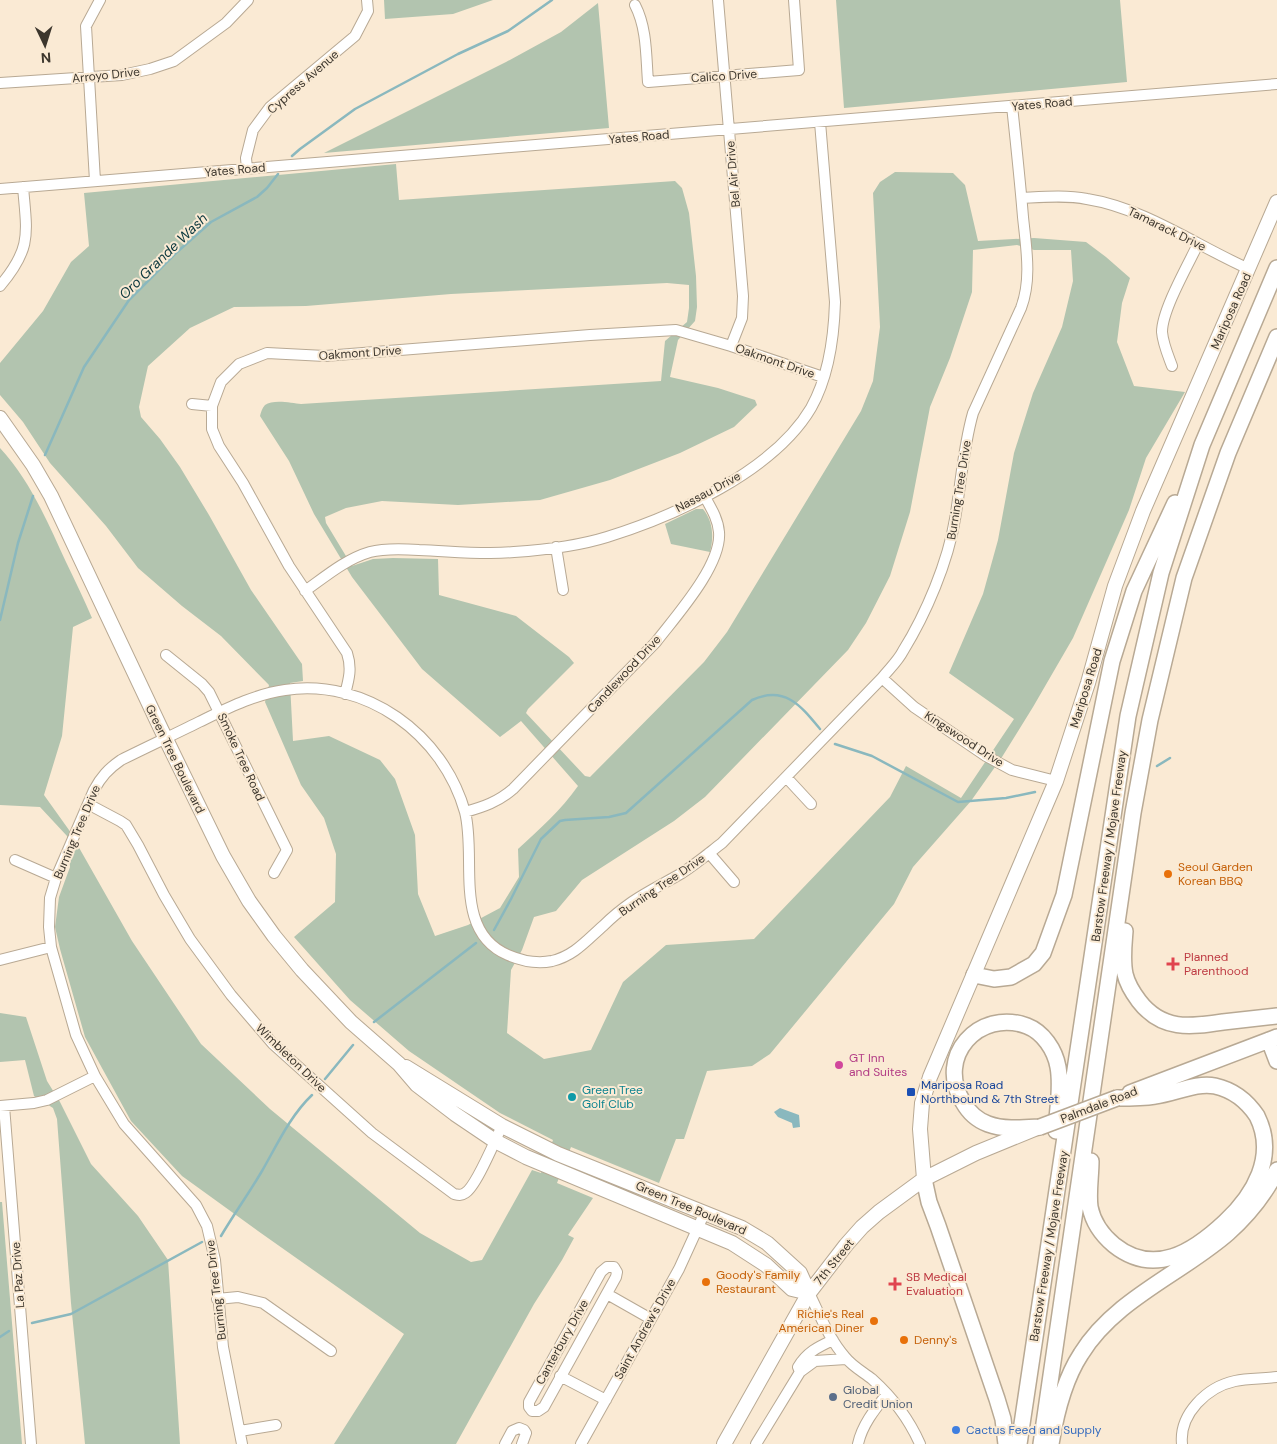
<svg xmlns="http://www.w3.org/2000/svg" width="1277" height="1444" viewBox="0 0 1277 1444" font-family="'DM Sans',sans-serif">
	<rect width="100%" height="100%" fill="#faead4"/>
	<path fill="#b2c4af" fill-rule="evenodd" d="M 384,0 L 493,0 L 453,14 L 385,19 Z
		M 836,0 L 1120,0 L 1127,82 L 844,108 Z
		M 598,3 L 609,128 L 324,153 L 506,62 L 561,32 Z
		M 396,164 L 399,200 L 675,181 L 682,188 L 689,213 L 696,276 L 697,307 L 695,321 L 678,340 L 670,377 L 718,388 L 755,400 L 757,405 L 734,427 L 680,453 L 610,480 L 540,500 L 458,505 L 382,501 L 346,508 L 325,517 L 326,523 L 352,566 L 373,559 L 393,558 L 438,559 L 439,595 L 516,616 L 569,657 L 574,663 L 528,709 L 526,713 L 585,776 L 590,777 L 704,662 L 727,632 L 861,411 L 873,381 L 880,327 L 873,193 L 880,182 L 895,172 L 953,173 L 965,185 L 978,241 L 1034,238 L 1086,242 L 1106,257 L 1130,278 L 1122,303 L 1117,342 L 1134,386 L 1185,392 L 1146,458 L 1129,510 L 1073,638 L 1033,707 L 1002,757 L 971,801 L 913,867 L 894,904 L 770,1054 L 752,1066 L 707,1071 L 684,1139 L 676,1139 L 659,1183 L 571,1147 L 557,1183 L 593,1198 L 568,1235 L 574,1238 L 562,1260 L 534,1304 L 456,1444 L 334,1444 L 404,1334 L 258,1231 L 182,1176 L 131,1121 L 85,1037 L 60,949 L 55,927 L 59,897 L 70,867 L 67,836 L 40,807 L 0,805 L 0,448 C 30,480 48,523 66,562 C 75,581 84,599 92,618 L 73,627 L 62,736 L 44,795 L 69,830 L 132,941 L 201,1044 L 270,1109 L 420,1233 L 471,1262 L 482,1260 L 532,1170 L 541,1173 L 553,1140 L 500,1113 L 409,1051 L 350,1000 L 294,937 L 335,902 L 336,854 L 324,818 L 301,785 L 265,702 L 269,685 L 221,636 L 182,606 L 138,568 L 106,526 L 50,463 L 23,422 L 0,395 L 0,363 L 43,311 L 71,262 L 89,246 L 84,193 ZM 1017,245 L 1034,250 L 1071,250 L 1073,281 L 1062,327 L 1033,393 L 1014,453 L 998,540 L 983,594 L 949,673 L 1014,719 L 961,798 L 906,766 L 890,797 L 754,939 L 666,945 L 623,982 L 591,1050 L 544,1059 L 507,1033 L 511,970 L 522,950 L 534,917 L 556,911 L 582,880 L 674,821 L 705,797 L 848,650 L 866,623 L 890,576 L 910,512 L 930,407 L 950,358 L 972,292 L 973,250 ZM 667,283 L 689,285 L 689,308 L 687,322 L 665,341 L 661,381 L 301,404 C 292,403 273,399 265,405 C 262,408 261,412 260,416 L 289,461 L 314,514 L 352,577 L 422,669 L 500,737 L 521,721 L 578,786 C 561,810 540,829 518,849 L 519,877 L 500,908 L 468,925 L 435,936 L 418,894 L 415,835 L 395,779 L 380,760 L 329,736 L 293,741 L 290,683 L 303,681 L 302,664 L 251,590 L 209,515 L 180,467 L 160,439 L 141,417 L 139,407 L 148,366 L 190,328 L 234,307 L 306,306 L 451,294 Z
		M 696,509 L 703,509 C 713,521 714,537 710,552 L 671,544 L 665,524 Z
		M 0,1013 L 26,1017 L 47,1081 L 60,1102 L 91,1164 L 138,1216 L 168,1260 L 180,1444 L 85,1444 L 71,1303 L 57,1119 L 53,1108 L 34,1096 L 25,1060 L 0,1062 Z
		M 0,1202 L 2,1202 L 22,1444 L 0,1444 Z"/>
	<path fill="#8ab8be" d="M 780,1108 L 799,1115 L 800,1127 L 793,1128 L 792,1123 L 778,1117 L 774,1112 Z"/>
	<g fill="none" stroke-linecap="round" stroke-linejoin="round">
		<path stroke="#8ab8be" stroke-width="2.5" d="M 292,156 L 300,149 L 355,109 L 458,54 L 508,31 L 552,0
			M 45,455 L 84,367 L 129,300 L 176,253 L 211,222 L 257,197 L 267,188 L 278,174
			M 0,620 L 18,543 L 33,496
			M 835,744 L 872,756 L 958,802 L 1006,798 L 1035,792
			M 1157,766 L 1170,758
			M 494,930 L 511,899 L 541,839 L 560,821 L 565,820 L 609,817 L 626,813 L 752,700 C 785,685 801,706 820,729
			M 374,1022 L 476,943
			M 325,1079 L 353,1045
			M 221,1236 C 234,1214 249,1193 262,1171 C 277,1145 290,1116 312,1095
			M 32,1323 L 71,1314 L 202,1242
			M 0,1337 L 9,1331"/>
		<defs>
			<path id="minor" d="M 718,0 L 743,296 L 742,318 L 731,346
				M 635,5 C 647,28 646,56 648,82 L 799,70 L 794,0
				M 0,83 L 122,75 L 150,69 L 174,61 L 226,23 L 248,0
				M 247,169 L 246,158 L 253,130 L 270,107 L 355,36 L 368,11 L 367,0
				M 95,181 L 86,26 L 100,0
				M 0,189 L 1277,84
				M 1022,198 C 1043,197 1066,195 1087,199 C 1144,208 1197,246 1249,269
				M 0,286 C 32,248 27,234 23,187
				M 1172,366 C 1168,355 1163,344 1162,332 C 1162,310 1188,265 1198,244
				M 192,404 L 212,406
				M 556,547 L 563,590
				M 305,591 C 326,576 346,559 370,552 C 385,548 404,549 419,550 C 450,551 483,555 514,552 C 544,550 578,546 607,537 C 675,516 774,471 811,408 C 828,378 834,336 835,302 L 820,122
				M 166,655 L 202,684 L 209,692 L 287,850 L 274,873
				M 882,678 L 914,707 L 986,756 L 1012,770 L 1056,781
				M 345,694 C 349,679 352,668 347,653 L 289,566 L 243,483 L 219,446 L 212,429 L 212,406 L 221,382 L 239,364 L 267,353 L 325,356 L 590,335 L 676,330 L 731,346 L 823,377
				M 786,777 L 811,804
				M 88,804 L 120,821 L 126,825 L 138,845 L 164,895 L 190,939 L 231,995 L 273,1044 L 372,1133 L 454,1194 C 458,1195 461,1196 465,1193 C 476,1187 495,1140 502,1126
				M 465,812 C 483,807 498,802 513,789 L 656,642 C 676,616 722,565 719,532 C 718,519 711,508 705,497
				M 709,853 L 734,882
				M 15,860 L 56,878
				M 0,960 L 51,947
				M 0,1106 L 34,1103 L 47,1100 L 95,1076
				M 4,1106 L 31,1444
				M 607,1267 L 614,1267 L 617,1272 L 616,1277 L 544,1407 L 538,1411 L 532,1411 L 529,1407 L 529,1402 L 601,1272 Z
				M 809,1293 C 820,1315 829,1339 845,1357 C 852,1366 863,1372 872,1379 C 892,1397 909,1419 920,1444
				M 607,1294 L 651,1319
				M 217,1299 L 238,1297 L 263,1303 L 331,1351
				M 800,1372 L 798,1367 C 807,1352 818,1347 833,1340
				M 800,1372 L 815,1361 L 846,1359
				M 560,1376 L 606,1400
				M 240,1431 L 276,1425
				M 242,1444 L 223,1347 L 215,1260 L 207,1226 L 196,1205 L 124,1124 L 95,1076 L 76,1035 L 51,947 L 49,927 L 50,898 L 56,878 L 94,790 C 101,777 108,769 121,760 C 147,747 173,735 199,722 C 226,709 255,694 285,690 C 366,678 443,734 465,812 C 477,858 452,931 508,955 C 522,961 537,964 552,961 C 574,956 587,940 603,926 C 612,917 622,909 632,902 C 648,891 665,883 682,873 C 696,864 709,853 722,843 L 882,678 C 889,669 898,661 903,651 C 926,614 948,562 955,519 C 961,484 963,448 973,413 L 1021,308 C 1032,279 1026,247 1023,217 C 1020,180 1016,143 1012,106
				M 505,1444 L 512,1431 L 519,1428 L 524,1430 L 526,1433 L 522,1444
				M 581,1444 L 679,1269 L 705,1212
				M 756,1444 L 800,1372
				M 858,1444 C 862,1425 875,1409 887,1394
				M 1182,1444 C 1179,1414 1207,1387 1235,1381 C 1248,1378 1263,1379 1277,1377"/>
			<path id="major" d="M 0,418 L 33,465 L 51,496 L 161,729 L 223,856 L 249,901 L 274,936 L 302,970 L 351,1022 L 399,1064 L 417,1085 L 455,1114 L 495,1141 L 526,1157 L 732,1243 L 766,1265 L 792,1289 L 809,1293
				M 406,1067 L 502,1126 L 558,1154 L 742,1228 L 767,1243 L 800,1273 L 809,1293
				M 924,1179 L 920,1129 L 922,1103 L 930,1077 L 1056,781 L 1088,683 L 1115,586 L 1143,511 L 1277,202
				M 724,1444 L 809,1293 L 846,1245 L 862,1227 L 879,1212 L 924,1179 L 976,1153 L 1037,1128"/>
			<path id="highway" d="M 1125,931 C 1124,944 1122,960 1125,974 C 1127,983 1133,993 1139,1001 C 1162,1031 1190,1027 1223,1022 C 1241,1020 1259,1018 1277,1016
				M 974,975 L 994,979 L 1011,977 L 1034,964 L 1043,953 L 1064,895 L 1112,661 L 1134,591 L 1175,503
				M 1269,1040 L 1277,1061
				M 1130,1093 L 1277,1037
				M 1040,1127 C 1023,1128 1004,1130 988,1124 C 977,1120 968,1111 963,1102 C 935,1057 979,1008 1027,1026 C 1043,1032 1055,1050 1058,1067 C 1062,1088 1057,1110 1056,1131
				M 1091,1161 C 1091,1176 1088,1192 1090,1207 C 1093,1222 1102,1235 1114,1245 C 1154,1277 1193,1252 1225,1222 C 1254,1195 1277,1156 1257,1116 C 1247,1101 1233,1090 1215,1086 C 1196,1082 1174,1094 1155,1096 C 1143,1098 1130,1098 1117,1098
				M 924,1179 L 929,1202 L 938,1226 L 997,1399 L 1003,1419 L 1006,1444
				M 1019,1444 L 1128,716 L 1161,573 L 1202,445 L 1277,268
				M 1041,1444 L 1133,813 L 1150,720 L 1184,578 L 1228,453 L 1277,337
				M 1051,1444 C 1056,1413 1064,1380 1081,1354 C 1115,1299 1181,1274 1228,1233 C 1248,1215 1265,1194 1277,1170"/>
		</defs>
		<use href="#minor" stroke="#b8a994" stroke-width="12"/>
		<use href="#major" stroke="#b8a994" stroke-width="16"/>
		<use href="#highway" stroke="#b8a994" stroke-width="18"/>
		<use href="#minor" stroke="#fff" stroke-width="10"/>
		<use href="#major" stroke="#fff" stroke-width="14"/>
		<use href="#highway" stroke="#fff" stroke-width="15"/>
		<defs>
			<path id="highway-bridge" d="M 1040,1127 L 1117,1098"/>
		</defs>
		<use href="#highway-bridge" stroke="#b8a994" stroke-width="18" stroke-linecap="butt"/>
		<use href="#highway-bridge" stroke="#fff" stroke-width="15"/>
	</g>
	<g fill="#e8710a" stroke="#faead4" stroke-width="2">
		<circle cx="1168" cy="874" r="5"/>
		<circle cx="706" cy="1282" r="5"/>
		<circle cx="874" cy="1321" r="5"/>
		<circle cx="904" cy="1340" r="5"/>
	</g>
	<g fill="#e0444e" stroke="#faead4" stroke-width="2">
		<path d="M1170.5 956.5h5v5h5v5h-5v5h-5v-5h-5v-5h5z"/>
		<path d="M892.5 1276.5h5v5h5v5h-5v5h-5v-5h-5v-5h5z"/>
	</g>
	<circle fill="#d1479c" stroke="#faead4" stroke-width="2" cx="839" cy="1065" r="5"/>
	<rect fill="#1a4fb4" stroke="#faead4" stroke-width="2" x="906" y="1087" width="10" height="10" rx="2.5"/>
	<circle fill="#0f9aa8" stroke="#faead4" stroke-width="2" cx="572" cy="1097" r="5"/>
	<circle fill="#5c6f8a" stroke="#faead4" stroke-width="2" cx="833" cy="1397" r="5"/>
	<circle fill="#3f7fe0" stroke="#faead4" stroke-width="2" cx="956" cy="1430" r="5"/>
	<g text-anchor="middle" dominant-baseline="central" stroke-width="4" stroke-linejoin="round" paint-order="stroke">
		<g font-size="12" fill="#3c362d" stroke="#faead4">
			<text transform="translate(106 75) rotate(-6)">Arroyo Drive</text>
			<text transform="translate(724 76) rotate(-4)">Calico Drive</text>
			<text transform="translate(303 82) rotate(-41)">Cypress Avenue</text>
			<text transform="translate(1042 104) rotate(-5)">Yates Road</text>
			<text transform="translate(639 137) rotate(-5)">Yates Road</text>
			<text transform="translate(235 170) rotate(-5)">Yates Road</text>
			<text transform="translate(733 174) rotate(-95)">Bel Air Drive</text>
			<text transform="translate(1167 229) rotate(26)">Tamarack Drive</text>
			<text transform="translate(1231 311) rotate(-66)">Mariposa Road</text>
			<text transform="translate(360 353) rotate(-4)">Oakmont Drive</text>
			<text transform="translate(775 361) rotate(19)">Oakmont Drive</text>
			<text transform="translate(959 490) rotate(-81)">Burning Tree Drive</text>
			<text transform="translate(708 492) rotate(-28)">Nassau Drive</text>
			<text transform="translate(624 674) rotate(-47)">Candlewood Drive</text>
			<text transform="translate(1086 688) rotate(-73)">Mariposa Road</text>
			<text transform="translate(964 739) rotate(33)">Kingswood Drive</text>
			<text transform="translate(241 757) rotate(65)">Smoke Tree Road</text>
			<text transform="translate(175 759) rotate(64)">Green Tree Boulevard</text>
			<text transform="translate(77 832) rotate(-67)">Burning Tree Drive</text>
			<text transform="translate(1109 846) rotate(-82)">Barstow Freeway / Mojave Freeway</text>
			<text transform="translate(662 885) rotate(-34)">Burning Tree Drive</text>
			<text transform="translate(291 1058) rotate(44)">Wimbleton Drive</text>
			<text transform="translate(1099 1105) rotate(-21)">Palmdale Road</text>
			<text transform="translate(691 1208) rotate(23)">Green Tree Boulevard</text>
			<text transform="translate(1049 1246) rotate(-81)">Barstow Freeway / Mojave Freeway</text>
			<text transform="translate(834 1262) rotate(-51)">7th Street</text>
			<text transform="translate(18 1275) rotate(-94)">La Paz Drive</text>
			<text transform="translate(216 1290) rotate(-97)">Burning Tree Drive</text>
			<text transform="translate(645 1329) rotate(-61)">Saint Andrew's Drive</text>
			<text transform="translate(562 1342) rotate(-61)">Canterbury Drive</text>
		</g>
		<g font-size="12" fill="#c56008" stroke="#faead4" text-anchor="start">
			<text x="1178" y="867">Seoul Garden<tspan x="1178" dy="14">Korean BBQ</tspan></text>
			<text x="716" y="1275">Goody's Family<tspan x="716" dy="14">Restaurant</tspan></text>
			<text x="864" y="1314" text-anchor="end">Richie's Real<tspan x="864" dy="14">American Diner</tspan></text>
			<text x="914" y="1340">Denny's</text>
		</g>
		<g font-size="12" fill="#be3a42" stroke="#faead4" text-anchor="start">
			<text x="1184" y="957">Planned<tspan x="1184" dy="14">Parenthood</tspan></text>
			<text x="906" y="1277">SB Medical<tspan x="906" dy="14">Evaluation</tspan></text>
		</g>
		<g font-size="12" fill="#b23c85" stroke="#faead4" text-anchor="start">
			<text x="849" y="1058">GT Inn<tspan x="849" dy="14">and Suites</tspan></text>
		</g>
		<g font-size="12" fill="#164399" stroke="#faead4" text-anchor="start">
			<text x="921" y="1085">Mariposa Road<tspan x="921" dy="14">Northbound &amp; 7th Street</tspan></text>
		</g>
		<g font-size="12" fill="#0d838f" stroke="#faead4" text-anchor="start">
			<text x="582" y="1090">Green Tree<tspan x="582" dy="14">Golf Club</tspan></text>
		</g>
		<g font-size="12" fill="#4e5e75" stroke="#faead4" text-anchor="start">
			<text x="843" y="1390">Global<tspan x="843" dy="14">Credit Union</tspan></text>
		</g>
		<g font-size="12" fill="#366cbe" stroke="#faead4" text-anchor="start">
			<text x="966" y="1430">Cactus Feed and Supply</text>
		</g>
		<g font-size="14" font-style="italic" fill="#0a373d" stroke="#faead4">
			<text transform="translate(163 256) rotate(-44)">Oro Grande Wash</text>
		</g>
	</g>
	<g transform="translate(45 45) rotate(176)" stroke="#faead4" stroke-width="4" paint-order="stroke">
	<path d="M0-4L9 19L0 12L-9 19Z" fill="#3c362d"/>
	<text y="-8" font-size="14" font-weight="bold" text-anchor="middle" fill="#3c362d">N</text>
	</g>
</svg>
